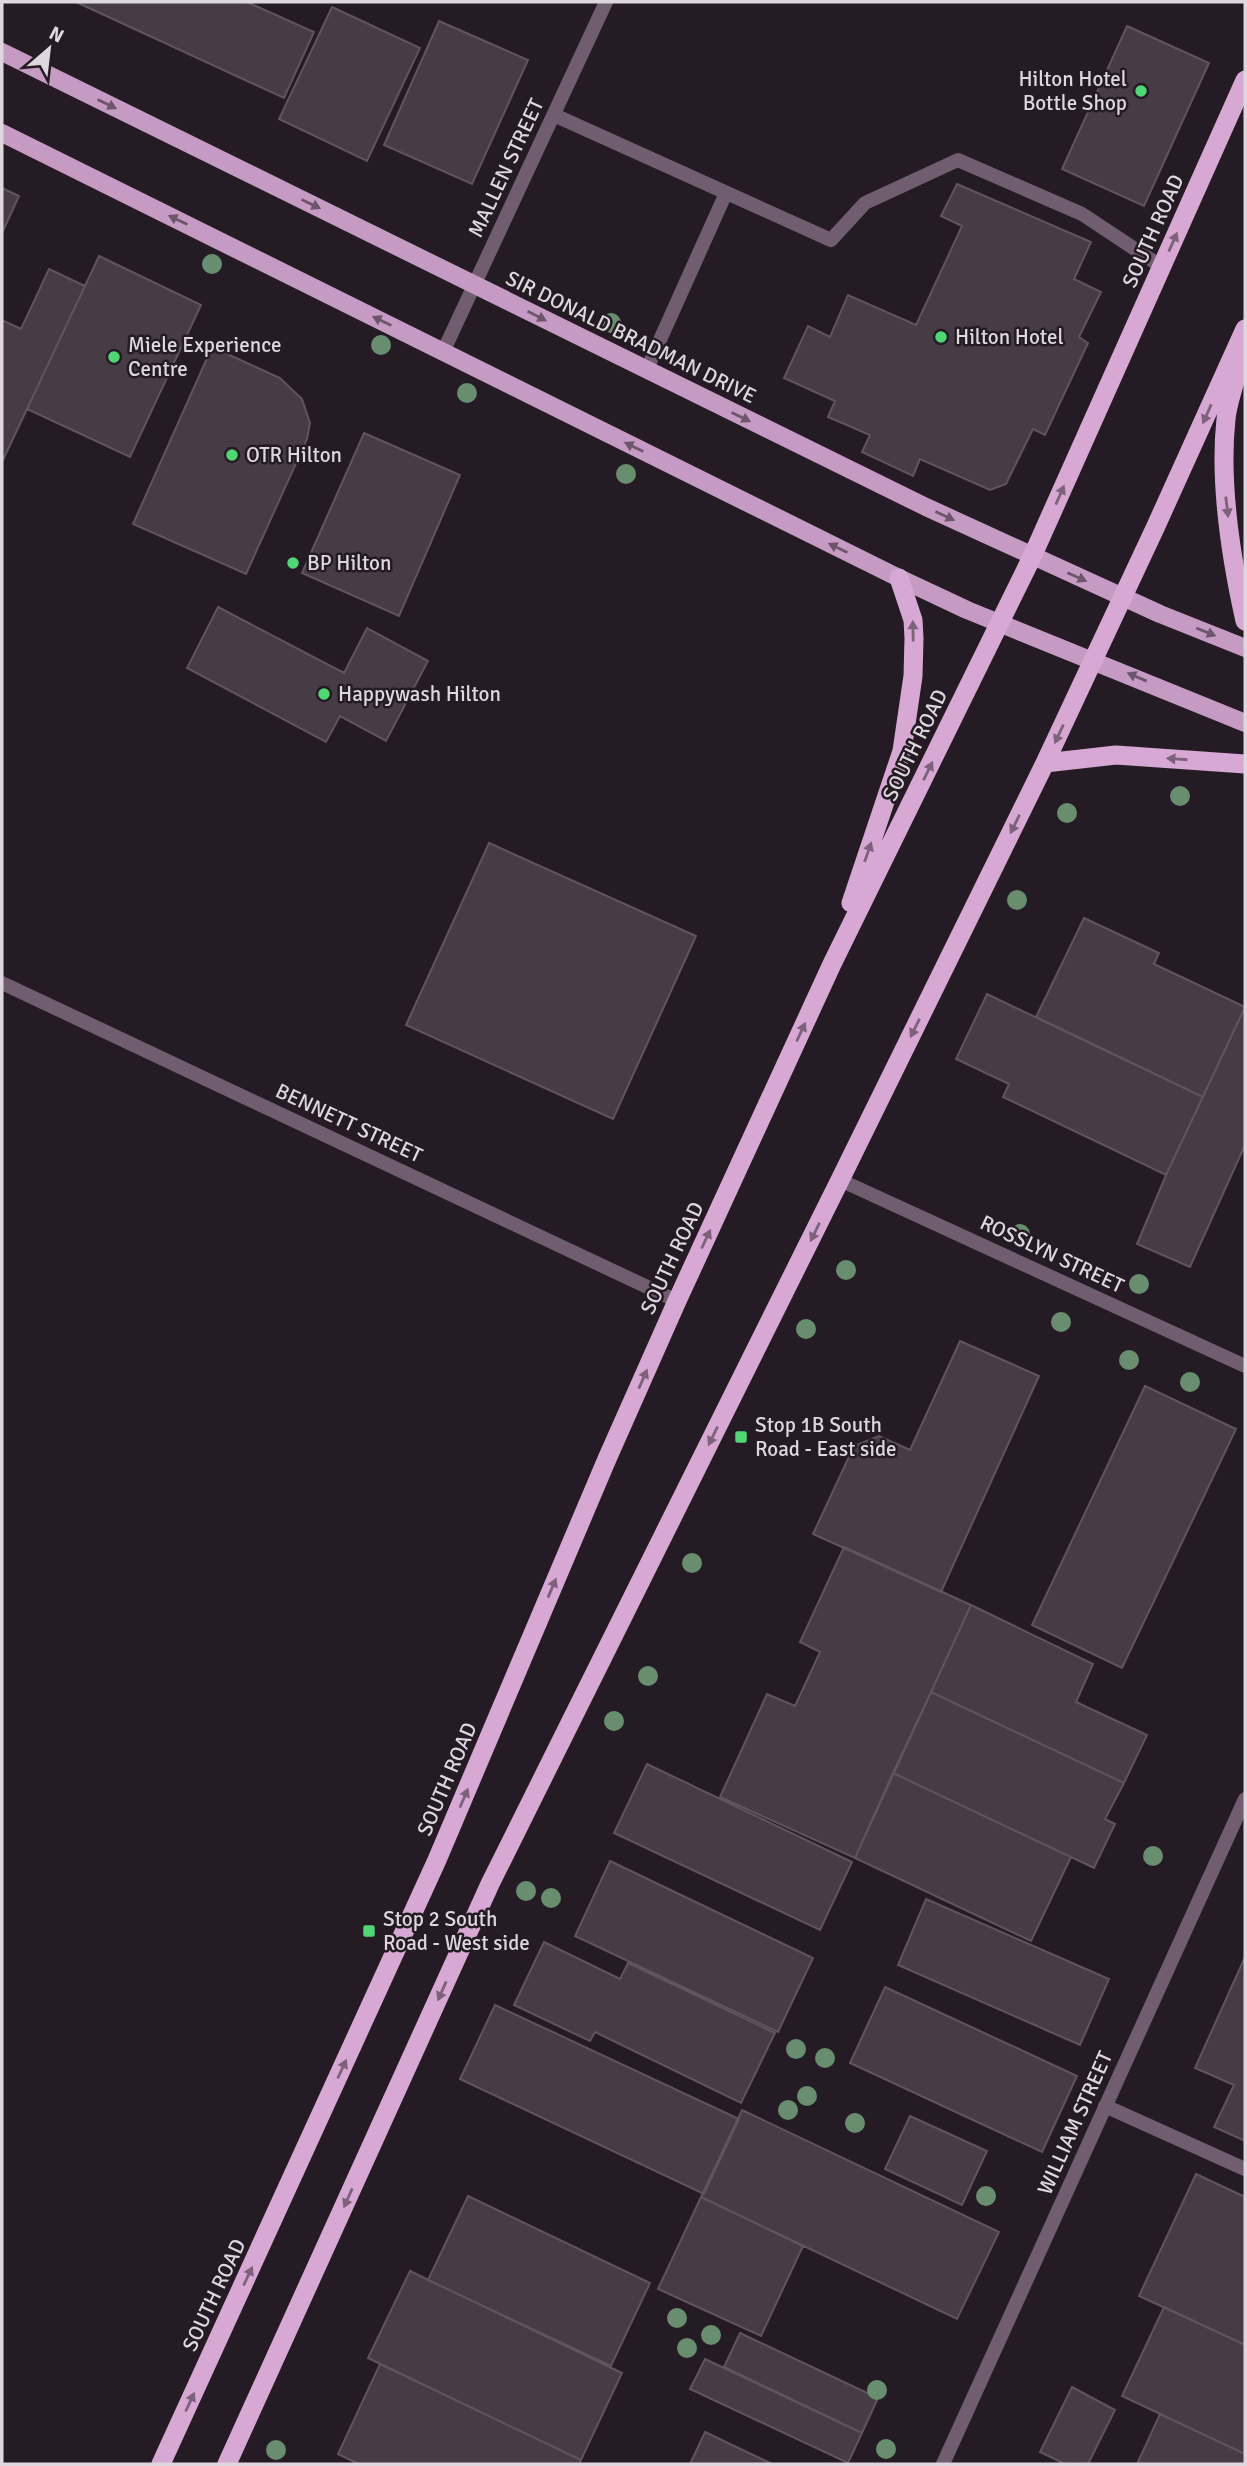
<svg xmlns="http://www.w3.org/2000/svg" width="1247" height="2466" viewBox="0 0 1247 2466" font-family="Signika,sans-serif">
	<rect width="100%" height="100%" fill="#251b24"/>
	<path fill="#473c46" stroke="#60545f" stroke-width="2" d="M 76,2 L 247,2 L 314,32 L 284,98 Z
		M 332,7 L 420,48 L 367,161 L 279,119 Z
		M 439,21 L 528,60 L 472,184 L 384,145 Z
		M 1127,26 L 1209,63 L 1144,206 L 1062,169 Z
		M 957,184 L 1091,242 L 1074,279 L 1101,292 L 1079,337 L 1088,343 L 1045,435 L 1033,429 L 1006,484 L 990,490 L 920,459 L 913,476 L 862,452 L 870,435 L 828,417 L 835,401 L 784,378 L 808,326 L 830,337 L 848,295 L 916,325 L 962,226 L 941,216 Z
		M 2,188 L 19,196 L 2,233 Z
		M 99,256 L 201,305 L 130,457 L 27,409 Z
		M 49,269 L 85,286 L 2,462 L 2,320 L 21,329 Z
		M 212,347 L 280,378 L 302,399 L 310,423 L 307,439 L 246,574 L 133,524 Z
		M 364,433 L 460,475 L 399,616 L 302,573 Z
		M 218,607 L 344,673 L 367,628 L 428,661 L 386,741 L 340,716 L 326,742 L 187,668 Z
		M 489,843 L 696,936 L 613,1119 L 406,1025 Z
		M 1084,918 L 1159,953 L 1154,964 L 1245,1007 L 1203,1097 L 1036,1017 Z
		M 987,994 L 1203,1097 L 1166,1175 L 1003,1097 L 1009,1084 L 956,1059 Z
		M 1245,1007 L 1245,1145 L 1190,1267 L 1137,1244 L 1166,1175 Z
		M 960,1341 L 1039,1376 L 941,1592 L 813,1534 L 854,1446 L 879,1436 L 910,1450 Z
		M 1145,1386 L 1236,1429 L 1122,1668 L 1032,1625 Z
		M 844,1547 L 971,1605 L 855,1858 L 720,1797 L 767,1694 L 795,1706 L 820,1652 L 800,1642 Z
		M 971,1605 L 1093,1664 L 1076,1702 L 1147,1735 L 1124,1783 L 931,1692 Z
		M 931,1692 L 1124,1783 L 1105,1819 L 1115,1824 L 1094,1868 L 893,1773 Z
		M 647,1764 L 852,1862 L 820,1930 L 614,1833 Z
		M 893,1773 L 1071,1857 L 1031,1941 L 855,1858 Z
		M 610,1861 L 813,1958 L 778,2032 L 575,1936 Z
		M 926,1899 L 1109,1979 L 1080,2045 L 898,1965 Z
		M 544,1942 L 620,1979 L 628,1963 L 775,2033 L 741,2103 L 595,2032 L 590,2041 L 514,2005 Z
		M 1245,1957 L 1245,2141 L 1214,2127 L 1234,2085 L 1195,2068 Z
		M 885,1987 L 1077,2076 L 1042,2152 L 850,2063 Z
		M 495,2005 L 739,2119 L 704,2194 L 460,2079 Z
		M 742,2110 L 999,2232 L 957,2319 L 701,2197 Z
		M 910,2116 L 987,2151 L 962,2205 L 885,2169 Z
		M 1196,2174 L 1245,2197 L 1245,2345 L 1139,2296 Z
		M 468,2196 L 650,2283 L 611,2366 L 428,2280 Z
		M 701,2197 L 803,2246 L 761,2336 L 658,2289 Z
		M 410,2271 L 622,2373 L 581,2460 L 368,2358 Z
		M 1164,2307 L 1245,2345 L 1245,2454 L 1122,2396 Z
		M 740,2333 L 878,2398 L 862,2433 L 724,2367 Z
		M 705,2359 L 862,2433 L 848,2463 L 690,2389 Z
		M 380,2364 L 581,2460 L 579,2464 L 359,2464 L 342,2456 L 338,2454 Z
		M 1072,2387 L 1115,2410 L 1088,2464 L 1065,2464 L 1040,2452 Z
		M 1160,2414 L 1245,2454 L 1245,2464 L 1137,2464 Z
		M 705,2432 L 772,2464 L 690,2464 Z"/>
	<g fill="none" stroke-linecap="round" stroke-linejoin="round">
		<path stroke="#715d70" stroke-width="14" d="M 554,115 L 831,240 L 865,203 L 958,160 L 1082,214 L 1162,267
			M 646,371 L 726,193
			M 1105,2106 L 1245,2169"/>
		<path stroke="#715d70" stroke-width="14" d="M 443,352 L 606,2
			M 2,983 L 677,1301
			M 840,1180 L 1245,1366
			M 943,2464 L 1245,1799"/>
		<path stroke="#c69bc3" stroke-width="18" d="M 2,52 L 926,507 L 1160,614 L 1245,648
			M 2,133 L 899,578 L 967,610 L 1245,723"/>
		<path stroke="#d7a8d4" stroke-width="19" d="M 1241,361 C 1236,380 1228,400 1226,419 C 1219,483 1231,558 1245,621
			M 1045,763 L 1116,755 L 1245,764
			M 851,903 L 902,751 L 913,676 L 914,638 L 913,620 L 899,578
			M 161,2464 L 437,1860 L 607,1459 L 677,1301 L 832,964 L 1032,557 L 1245,80
			M 227,2464 L 490,1884 L 840,1180 L 1045,763 L 1156,526 L 1245,329"/>
	</g>
	<g fill="#688e6f">
		<circle cx="212" cy="264" r="10"/>
		<circle cx="611" cy="323" r="10"/>
		<circle cx="381" cy="345" r="10"/>
		<circle cx="467" cy="393" r="10"/>
		<circle cx="626" cy="474" r="10"/>
		<circle cx="1180" cy="796" r="10"/>
		<circle cx="1067" cy="813" r="10"/>
		<circle cx="1017" cy="900" r="10"/>
		<circle cx="1020" cy="1234" r="10"/>
		<circle cx="846" cy="1270" r="10"/>
		<circle cx="1139" cy="1284" r="10"/>
		<circle cx="1061" cy="1322" r="10"/>
		<circle cx="806" cy="1329" r="10"/>
		<circle cx="1129" cy="1360" r="10"/>
		<circle cx="1190" cy="1382" r="10"/>
		<circle cx="692" cy="1563" r="10"/>
		<circle cx="648" cy="1676" r="10"/>
		<circle cx="614" cy="1721" r="10"/>
		<circle cx="1153" cy="1856" r="10"/>
		<circle cx="526" cy="1891" r="10"/>
		<circle cx="551" cy="1898" r="10"/>
		<circle cx="796" cy="2049" r="10"/>
		<circle cx="825" cy="2058" r="10"/>
		<circle cx="807" cy="2096" r="10"/>
		<circle cx="788" cy="2110" r="10"/>
		<circle cx="855" cy="2123" r="10"/>
		<circle cx="986" cy="2196" r="10"/>
		<circle cx="677" cy="2318" r="10"/>
		<circle cx="711" cy="2335" r="10"/>
		<circle cx="687" cy="2348" r="10"/>
		<circle cx="877" cy="2390" r="10"/>
		<circle cx="886" cy="2449" r="10"/>
		<circle cx="276" cy="2450" r="10"/>
	</g>
	<defs><path id="oneway-solid" d="M-6-.8H1V-3.2L6.5 0L1 3.2V.8H-6Z" transform="scale(1.75)"/></defs>
	<g fill="#6d556c">
		<use href="#oneway-solid" transform="translate(107 104) rotate(26)"/>
		<use href="#oneway-solid" transform="translate(311 204) rotate(26)"/>
		<use href="#oneway-solid" transform="translate(178 220) rotate(-154)"/>
		<use href="#oneway-solid" transform="translate(537 316) rotate(27)"/>
		<use href="#oneway-solid" transform="translate(382 321) rotate(-154)"/>
		<use href="#oneway-solid" transform="translate(741 417) rotate(26)"/>
		<use href="#oneway-solid" transform="translate(634 447) rotate(-154)"/>
		<use href="#oneway-solid" transform="translate(945 516) rotate(25)"/>
		<use href="#oneway-solid" transform="translate(838 548) rotate(-154)"/>
		<use href="#oneway-solid" transform="translate(1077 577) rotate(24)"/>
		<use href="#oneway-solid" transform="translate(1206 632) rotate(22)"/>
		<use href="#oneway-solid" transform="translate(1137 677) rotate(-157)"/>
	</g>
	<g fill="#7e627c">
		<use href="#oneway-solid" transform="translate(1173 242) rotate(-66)"/>
		<use href="#oneway-solid" transform="translate(1207 414) rotate(114)"/>
		<use href="#oneway-solid" transform="translate(1060 495) rotate(-66)"/>
		<use href="#oneway-solid" transform="translate(1227 507) rotate(83)"/>
		<use href="#oneway-solid" transform="translate(913 631) rotate(-91)"/>
		<use href="#oneway-solid" transform="translate(1059 734) rotate(115)"/>
		<use href="#oneway-solid" transform="translate(1177 759) rotate(-176)"/>
		<use href="#oneway-solid" transform="translate(928 771) rotate(-64)"/>
		<use href="#oneway-solid" transform="translate(1015 824) rotate(116)"/>
		<use href="#oneway-solid" transform="translate(868 852) rotate(-71)"/>
		<use href="#oneway-solid" transform="translate(915 1028) rotate(116)"/>
		<use href="#oneway-solid" transform="translate(801 1032) rotate(-65)"/>
		<use href="#oneway-solid" transform="translate(815 1232) rotate(116)"/>
		<use href="#oneway-solid" transform="translate(706 1239) rotate(-65)"/>
		<use href="#oneway-solid" transform="translate(643 1379) rotate(-66)"/>
		<use href="#oneway-solid" transform="translate(713 1436) rotate(116)"/>
		<use href="#oneway-solid" transform="translate(552 1588) rotate(-67)"/>
		<use href="#oneway-solid" transform="translate(464 1798) rotate(-67)"/>
		<use href="#oneway-solid" transform="translate(442 1991) rotate(114)"/>
		<use href="#oneway-solid" transform="translate(342 2069) rotate(-65)"/>
		<use href="#oneway-solid" transform="translate(348 2198) rotate(114)"/>
		<use href="#oneway-solid" transform="translate(248 2276) rotate(-65)"/>
		<use href="#oneway-solid" transform="translate(190 2402) rotate(-65)"/>
	</g>
	<g fill="#50d674" stroke="#251b24" stroke-width="2.5">
		<circle cx="1141" cy="91" r="7"/>
		<circle cx="941" cy="337" r="7"/>
		<circle cx="114" cy="357" r="7"/>
		<circle cx="232" cy="455" r="7"/>
		<circle cx="293" cy="563" r="7"/>
		<circle cx="324" cy="694" r="7"/>
		<rect x="734" y="1430" width="14" height="14" rx="3.5"/>
		<rect x="362" y="1924" width="14" height="14" rx="3.5"/>
	</g>
	<g text-anchor="middle" dominant-baseline="central" stroke-width="5" stroke-linejoin="round" paint-order="stroke">
		<g font-size="21" fill="#ded7de" stroke="#251b24" text-anchor="start">
			<text x="1127" y="79" text-anchor="end">Hilton Hotel<tspan x="1127" dy="24">Bottle Shop</tspan></text>
			<text x="955" y="337">Hilton Hotel</text>
			<text x="128" y="345">Miele Experience<tspan x="128" dy="24">Centre</tspan></text>
			<text x="246" y="455">OTR Hilton</text>
			<text x="307" y="563">BP Hilton</text>
			<text x="338" y="694">Happywash Hilton</text>
			<text x="755" y="1425">Stop 1B South<tspan x="755" dy="24">Road - East side</tspan></text>
			<text x="383" y="1919">Stop 2 South<tspan x="383" dy="24">Road - West side</tspan></text>
		</g>
		<g font-size="21" fill="#ded7de" stroke="#251b24">
			<text transform="translate(506 168) rotate(-65)">MALLEN STREET</text>
			<text transform="translate(1153 231) rotate(-66)">SOUTH ROAD</text>
			<text transform="translate(631 337) rotate(26)">SIR DONALD BRADMAN DRIVE</text>
			<text transform="translate(915 745) rotate(-64)">SOUTH ROAD</text>
			<text transform="translate(349 1123) rotate(25)">BENNETT STREET</text>
			<text transform="translate(1052 1254) rotate(25)">ROSSLYN STREET</text>
			<text transform="translate(672 1258) rotate(-65)">SOUTH ROAD</text>
			<text transform="translate(447 1779) rotate(-67)">SOUTH ROAD</text>
			<text transform="translate(1075 2123) rotate(-66)">WILLIAM STREET</text>
			<text transform="translate(214 2295) rotate(-65)">SOUTH ROAD</text>
		</g>
	</g>
	<rect width="1247" height="2466" fill="none" stroke="#ded7de" stroke-width="7"/>
	<g transform="translate(49 49) rotate(28)" stroke="#251b24" stroke-width="5" paint-order="stroke">
	<path d="M0-5L12 26L0 18L-12 26Z" fill="#ded7de"/>
	<text y="-10" font-size="19" font-weight="bold" text-anchor="middle" fill="#ded7de">N</text>
	</g>
</svg>
